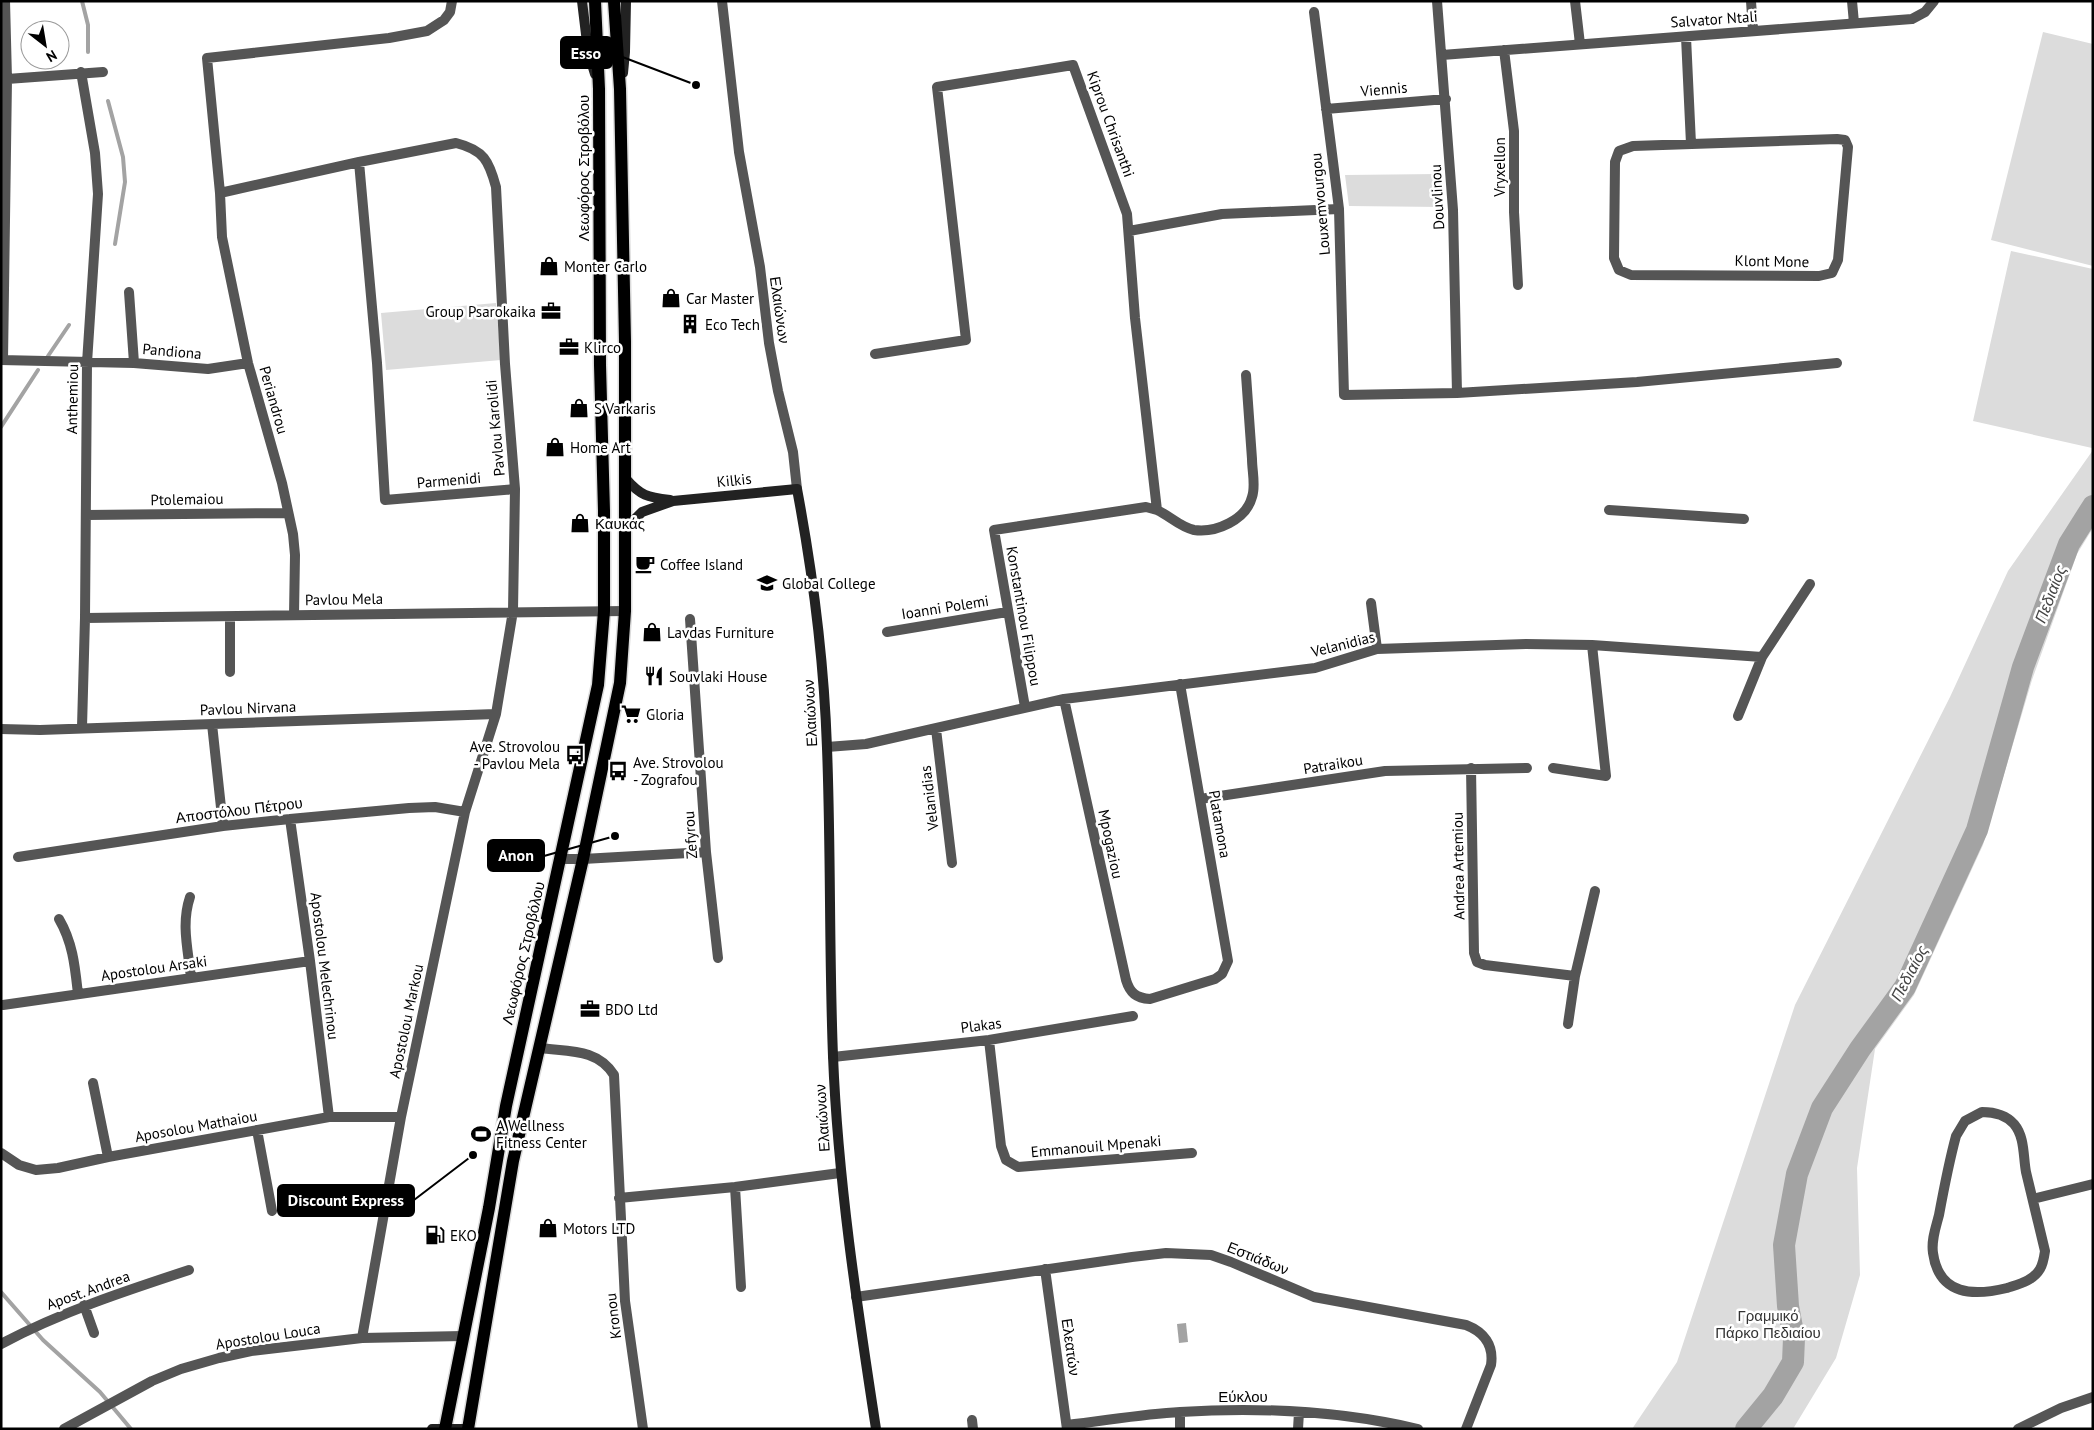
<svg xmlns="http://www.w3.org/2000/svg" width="2094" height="1430" viewBox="0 0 2094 1430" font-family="'PT Sans',sans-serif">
	<rect width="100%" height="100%" fill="#fff"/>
	<path fill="#dcdcdc" d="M 2043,32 L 2093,44 L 2093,266 L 1991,240 Z
		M 1438,174 L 1442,207 L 1349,206 L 1345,175 Z
		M 2011,251 L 2093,269 L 2092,448 L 1973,421 Z
		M 496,303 L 501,360 L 386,370 L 381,313 Z
		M 2093,450 L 2093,528 L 2077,554 L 2032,680 L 1983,845 L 1914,995 L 1875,1049 L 1857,1168 L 1860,1275 L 1836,1358 L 1793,1429 L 1632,1429 L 1677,1362 L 1795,1005 L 1950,697 L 2008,571 Z"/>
	<path fill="#a3a3a3" d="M 1186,1323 L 1188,1342 L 1179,1343 L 1177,1324 Z"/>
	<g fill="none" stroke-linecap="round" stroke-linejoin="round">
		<path stroke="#a3a3a3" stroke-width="4" d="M 82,1 L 88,25 L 88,52
			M 108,101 L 123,157 L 125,182 L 115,244
			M 48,356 L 69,325
			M 1,427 L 38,370
			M 1,1292 L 43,1340 L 100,1392 L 131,1429"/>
		<path stroke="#a3a3a3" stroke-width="22" d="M 1746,1429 L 1773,1396 L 1793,1362 L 1794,1338 L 1788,1306 L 1784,1245 L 1797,1174 L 1822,1108 L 1860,1049 L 1905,987 L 1977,830 L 2023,667 L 2069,544 L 2093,506"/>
		<defs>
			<path id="primary" d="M 445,1429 L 489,1208 L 506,1106 L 598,685 L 604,611 L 604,511 L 600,365 L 599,89 L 595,1
				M 468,1429 L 513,1161 L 583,859 L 620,683 L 625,611 L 625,341 L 620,89 L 614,1"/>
		</defs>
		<use href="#primary" stroke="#dbdbdb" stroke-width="15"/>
		<path stroke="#555" stroke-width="10" d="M 722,1 L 739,152 L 760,267 L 769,343 L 778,391 L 793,452 L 797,489
			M 1437,1 L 1453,210 L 1457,393
			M 1575,1 L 1580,44
			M 1751,1 L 1753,31
			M 1852,1 L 1854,23
			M 1314,12 L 1339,209 L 1344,395 L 1457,393 L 1637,382 L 1837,363
			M 1686,37 L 1691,144
			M 1504,50 L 1514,131 L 1514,212 L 1518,285
			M 1442,55 L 1912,19 L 1925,12 L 1934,1
			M 81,72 L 95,153 L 98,194 L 87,363 L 85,618 L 82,727
			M 7,79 L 103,72
			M 1326,109 L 1446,99
			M 1837,139 L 1845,140 L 1848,147 L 1838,260 L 1832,273 L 1819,276 L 1631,275 L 1619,270 L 1614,258 L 1615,162 L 1619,151 L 1633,146 Z
			M 359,162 L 377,363 L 385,500 L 515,489
			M 220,193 L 359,162 L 456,143 C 484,150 489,161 496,187 L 505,364 L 515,489 L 513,611 L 496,714 L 465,812 L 401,1117 L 362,1338
			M 1129,231 L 1222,214 L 1339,209
			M 129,292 L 134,363
			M 875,354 L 966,340 L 937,87 L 1073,65 L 1127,214 L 1135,318 L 1157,510 L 1146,507 L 994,530 L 1025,707
			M 1,360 L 134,363 L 208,369 L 248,363
			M 3,360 L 7,79 L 5,1
			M 1157,510 C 1170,516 1180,527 1194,530 C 1216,533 1246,520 1252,497 C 1256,486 1252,471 1252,459 C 1250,431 1248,403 1246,375
			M 1609,510 L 1744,519
			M 86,515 L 288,513
			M 1371,603 L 1377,649
			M 294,615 L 295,555 L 293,534 L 282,483 L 248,363 L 222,237 L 220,193 L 207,58 L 389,38 L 427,31 L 444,20 L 450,12 L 452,1
			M 85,618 L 625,611
			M 690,619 L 706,852 L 718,958
			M 887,632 L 1007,612
			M 230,672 L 230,618
			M 1064,699 L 1126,980 C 1130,993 1136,998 1150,999 L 1215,979 L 1222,974 L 1228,961 L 1180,684
			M 1738,716 L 1762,657 L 1810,584
			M 212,724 L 223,826
			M 1,729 L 40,730 L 496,714
			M 936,729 L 952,863
			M 827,747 L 866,744 L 1064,699 L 1315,668 L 1377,649 L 1526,644 L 1592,645 L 1762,657
			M 1471,768 L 1474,953 L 1477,962 L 1485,965 L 1575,976
			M 1553,768 L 1606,776 L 1592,645
			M 1200,799 L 1385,771 L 1527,768
			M 290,819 L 310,961 L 329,1117
			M 18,857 L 223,826 L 290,819 L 409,808 L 435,807 L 465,812
			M 561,859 L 583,859 L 706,852
			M 190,897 C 181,924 188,949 191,978
			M 59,919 C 73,943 75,967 78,994
			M 3,1005 L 310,961
			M 1568,1024 L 1575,976 L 1595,891
			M 989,1040 L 1001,1146 L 1006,1160 L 1018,1167 L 1192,1153
			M 540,1048 C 568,1052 597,1048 614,1075 L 625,1301 L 643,1429
			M 833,1057 L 989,1040 L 1133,1016
			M 93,1083 L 108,1157
			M 1982,1112 C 1994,1112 2005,1114 2014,1124 C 2025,1137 2023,1156 2026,1172 C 2032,1198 2039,1225 2045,1251 C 2044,1258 2043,1264 2040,1269 C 2033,1281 2019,1284 2007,1288 C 1974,1296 1939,1296 1933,1253 C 1931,1240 1936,1227 1939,1215 C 1944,1188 1949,1162 1956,1136 L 1965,1121 Z
			M 257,1130 L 272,1211
			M 1,1153 L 19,1165 L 36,1170 L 58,1168 L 108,1157 L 329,1117 L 401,1117
			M 735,1187 L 741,1287
			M 619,1198 L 735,1187 L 840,1173
			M 2033,1199 L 2093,1184
			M 1045,1269 L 1067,1429
			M 856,1297 L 1132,1257 L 1166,1253 L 1211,1255 L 1231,1262 L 1314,1297 L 1466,1325 C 1484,1332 1494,1345 1491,1365 L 1466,1429
			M 84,1305 L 94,1333
			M 1,1344 C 61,1312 125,1291 189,1270
			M 1180,1412 L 1180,1429
			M 972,1420 L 973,1429
			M 1067,1425 C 1104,1421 1142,1414 1180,1412 C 1258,1407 1341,1411 1418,1429
			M 64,1429 L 152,1381 L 181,1369 L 219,1358 L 251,1351 L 362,1338 L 463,1336
			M 1298,1429 L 1299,1412
			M 2018,1429 L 2061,1408 L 2093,1397"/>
		<path stroke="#222" stroke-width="10" d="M 582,1 L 588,51 L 595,74
			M 623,73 L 625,52 L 626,1
			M 626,479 C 641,496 647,497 670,500
			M 626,528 L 642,512 L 673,501 L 797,489 C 813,574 824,661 827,748 C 831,851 829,954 833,1056 C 838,1182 857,1305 876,1429
			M 432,1429 L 468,1429"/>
		<use href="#primary" stroke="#000" stroke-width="12"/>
	</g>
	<defs>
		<symbol id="shop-bare" viewBox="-9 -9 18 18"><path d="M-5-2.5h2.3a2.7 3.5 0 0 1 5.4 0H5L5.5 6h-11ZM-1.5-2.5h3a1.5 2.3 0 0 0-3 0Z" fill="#000" stroke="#fff" stroke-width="2.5" paint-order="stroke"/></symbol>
		<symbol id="office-bare" viewBox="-9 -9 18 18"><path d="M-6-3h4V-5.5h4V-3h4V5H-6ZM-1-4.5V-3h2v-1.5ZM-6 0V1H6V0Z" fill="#000" stroke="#fff" stroke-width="2.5" paint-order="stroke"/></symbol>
		<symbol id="building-bare" viewBox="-9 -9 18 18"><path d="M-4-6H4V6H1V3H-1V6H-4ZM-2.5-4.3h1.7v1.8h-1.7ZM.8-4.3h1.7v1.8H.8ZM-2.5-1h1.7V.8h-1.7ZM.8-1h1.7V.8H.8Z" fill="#000" stroke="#fff" stroke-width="2.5" paint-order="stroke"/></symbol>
		<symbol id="cafe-bare" viewBox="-9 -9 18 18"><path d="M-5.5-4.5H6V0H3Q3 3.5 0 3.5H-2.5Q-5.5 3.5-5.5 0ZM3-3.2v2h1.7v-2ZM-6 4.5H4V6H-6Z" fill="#000" stroke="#fff" stroke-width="2.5" paint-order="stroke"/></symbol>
		<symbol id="university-bare" viewBox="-9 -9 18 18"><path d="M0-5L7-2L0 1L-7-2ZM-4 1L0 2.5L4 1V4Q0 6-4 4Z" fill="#000" stroke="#fff" stroke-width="2.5" paint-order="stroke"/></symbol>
		<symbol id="restaurant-bare" viewBox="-9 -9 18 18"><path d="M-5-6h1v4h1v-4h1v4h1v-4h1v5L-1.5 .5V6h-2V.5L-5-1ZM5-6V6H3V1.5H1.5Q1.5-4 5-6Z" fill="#000" stroke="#fff" stroke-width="2.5" paint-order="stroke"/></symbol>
		<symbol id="supermarket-bare" viewBox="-9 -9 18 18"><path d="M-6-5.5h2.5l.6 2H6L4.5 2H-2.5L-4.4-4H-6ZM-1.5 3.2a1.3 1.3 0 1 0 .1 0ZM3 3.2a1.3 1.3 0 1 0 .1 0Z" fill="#000" stroke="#fff" stroke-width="2.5" paint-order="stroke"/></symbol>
		<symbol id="bus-bare" viewBox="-9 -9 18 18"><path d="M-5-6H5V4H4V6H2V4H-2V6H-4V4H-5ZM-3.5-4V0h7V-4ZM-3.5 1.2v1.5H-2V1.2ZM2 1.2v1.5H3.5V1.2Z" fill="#000" stroke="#fff" stroke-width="2.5" paint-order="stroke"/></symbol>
		<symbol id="stadium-bare" viewBox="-9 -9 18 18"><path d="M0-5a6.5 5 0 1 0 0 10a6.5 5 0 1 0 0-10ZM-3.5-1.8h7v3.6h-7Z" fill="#000" stroke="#fff" stroke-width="2.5" paint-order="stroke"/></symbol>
		<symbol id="fuel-bare" viewBox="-9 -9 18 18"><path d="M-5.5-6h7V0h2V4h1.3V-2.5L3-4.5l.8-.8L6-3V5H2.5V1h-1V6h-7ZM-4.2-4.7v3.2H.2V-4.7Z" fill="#000" stroke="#fff" stroke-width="2.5" paint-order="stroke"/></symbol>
	</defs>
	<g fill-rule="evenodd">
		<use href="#shop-bare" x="535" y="252" width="28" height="28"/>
		<use href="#shop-bare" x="657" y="284" width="28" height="28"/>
		<use href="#office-bare" x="537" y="297" width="28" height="28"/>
		<use href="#building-bare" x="676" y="310" width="28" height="28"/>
		<use href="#office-bare" x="555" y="333" width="28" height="28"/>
		<use href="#shop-bare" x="565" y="394" width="28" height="28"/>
		<use href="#shop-bare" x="541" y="433" width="28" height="28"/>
		<use href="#shop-bare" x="566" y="509" width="28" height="28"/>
		<use href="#cafe-bare" x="631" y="550" width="28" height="28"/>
		<use href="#university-bare" x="753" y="569" width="28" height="28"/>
		<use href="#shop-bare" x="638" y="618" width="28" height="28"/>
		<use href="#restaurant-bare" x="640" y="662" width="28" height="28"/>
		<use href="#supermarket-bare" x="617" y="700" width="28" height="28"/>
		<use href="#bus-bare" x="561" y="741" width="28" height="28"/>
		<use href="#bus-bare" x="604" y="757" width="28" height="28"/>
		<use href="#office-bare" x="576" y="995" width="28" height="28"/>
		<use href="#stadium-bare" x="467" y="1120" width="28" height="28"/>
		<use href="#shop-bare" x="534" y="1214" width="28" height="28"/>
		<use href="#fuel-bare" x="421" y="1221" width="28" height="28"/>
	</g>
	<g text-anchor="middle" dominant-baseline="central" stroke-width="5" stroke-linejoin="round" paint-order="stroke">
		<g font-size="15" fill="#000" stroke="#fff">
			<text transform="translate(1714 19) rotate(-4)">Salvator Ntali</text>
			<text transform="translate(1384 89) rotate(-5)">Viennis</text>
			<text transform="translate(1111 124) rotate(70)">Kiprou Chrisanthi</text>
			<text transform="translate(1499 167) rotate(-90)">Vryxellon</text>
			<text transform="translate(583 168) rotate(-90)">Λεωφόρος Στροβόλου</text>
			<text transform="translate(1437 197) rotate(-93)">Douvlinou</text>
			<text transform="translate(1320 204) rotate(-95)">Louxemvourgou</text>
			<text transform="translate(1772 261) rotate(1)">Klont Mone</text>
			<text transform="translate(780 310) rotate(82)">Ελαιώνων</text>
			<text transform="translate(172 351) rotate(5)">Pandiona</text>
			<text transform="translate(72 399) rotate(-89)">Anthemiou</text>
			<text transform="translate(274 400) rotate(74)">Periandrou</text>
			<text transform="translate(495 428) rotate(-95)">Pavlou Karolidi</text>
			<text transform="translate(449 480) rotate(-5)">Parmenidi</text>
			<text transform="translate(734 480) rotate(-6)">Kilkis</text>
			<text transform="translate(187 499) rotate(-1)">Ptolemaiou</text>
			<text transform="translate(344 599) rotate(-1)">Pavlou Mela</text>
			<text transform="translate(945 607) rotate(-9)">Ioanni Polemi</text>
			<text transform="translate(1024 616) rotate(80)">Konstantinou Filippou</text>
			<text transform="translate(1343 644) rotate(-14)">Velanidias</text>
			<text transform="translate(248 708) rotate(-2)">Pavlou Nirvana</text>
			<text transform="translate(810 713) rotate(-93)">Ελαιώνων</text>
			<text transform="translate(1333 764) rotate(-9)">Patraikou</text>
			<text transform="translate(929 798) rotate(-97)">Velanidias</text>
			<text transform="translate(239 810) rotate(-7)">Αποστόλου Πέτρου</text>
			<text transform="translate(1220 824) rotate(80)">Platamona</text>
			<text transform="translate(690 835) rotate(-94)">Zefyrou</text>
			<text transform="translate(1111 844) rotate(78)">Mpogaziou</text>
			<text transform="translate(1458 866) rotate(-91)">Andrea Artemiou</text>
			<text transform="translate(523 953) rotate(-77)">Λεωφόρος Στροβόλου</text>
			<text transform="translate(325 966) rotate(83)">Apostolou Melechrinou</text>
			<text transform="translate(154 968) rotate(-8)">Apostolou Arsaki</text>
			<text transform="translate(406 1021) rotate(-78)">Apostolou Markou</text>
			<text transform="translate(981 1025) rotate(-7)">Plakas</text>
			<text transform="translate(822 1118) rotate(-94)">Ελαιώνων</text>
			<text transform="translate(196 1126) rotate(-10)">Aposolou Mathaiou</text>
			<text transform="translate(1096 1146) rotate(-5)">Emmanouil Mpenaki</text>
			<text transform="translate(1258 1258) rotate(22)">Εστιάδων</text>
			<text transform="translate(88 1290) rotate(-20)">Apost. Andrea</text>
			<text transform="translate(613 1316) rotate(-97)">Kronou</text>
			<text transform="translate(268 1336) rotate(-9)">Apostolou Louca</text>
			<text transform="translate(1071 1347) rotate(82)">Ελεατών</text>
			<text x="1243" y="1396">Εύκλου</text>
		</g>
		<g font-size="15" fill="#000" stroke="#fff" text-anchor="start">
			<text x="564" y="266">Monter Carlo</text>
			<text x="686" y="298">Car Master</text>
			<text x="536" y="311" text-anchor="end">Group Psarokaika</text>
			<text x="705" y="324">Eco Tech</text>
			<text x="584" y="347">Klirco</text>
			<text x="594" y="408">S Varkaris</text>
			<text x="570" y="447">Home Art</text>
			<text x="595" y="523">Καυκάς</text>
			<text x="660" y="564">Coffee Island</text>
			<text x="782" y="583">Global College</text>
			<text x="667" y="632">Lavdas Furniture</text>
			<text x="669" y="676">Souvlaki House</text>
			<text x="646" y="714">Gloria</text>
			<text x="560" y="746" text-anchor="end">Ave. Strovolou<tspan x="560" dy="17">- Pavlou Mela</tspan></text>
			<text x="633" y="762">Ave. Strovolou<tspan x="633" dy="17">- Zografou</tspan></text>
			<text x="605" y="1009">BDO Ltd</text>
			<text x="496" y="1125">A Wellness<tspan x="496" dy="17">Fitness Center</tspan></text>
			<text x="563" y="1228">Motors LTD</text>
			<text x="450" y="1235">EKO</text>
		</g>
		<g font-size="15" fill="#333" stroke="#fff">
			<text x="1768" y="1315">Γραμμικό<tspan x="1768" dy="17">Πάρκο Πεδιαίου</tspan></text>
		</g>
		<g font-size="16" font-style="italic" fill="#444" stroke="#fff">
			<text transform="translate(2050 594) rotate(-69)">Πεδιαίος</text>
			<text transform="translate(1909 973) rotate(-62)">Πεδιαίος</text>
		</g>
	</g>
	<path fill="none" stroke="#000" stroke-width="2" d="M696 85L612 53M615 836L544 856M473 1155L414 1200"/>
	<g fill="#000" stroke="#fff" stroke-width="2">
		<circle cx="696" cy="85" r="5"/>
		<circle cx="615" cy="836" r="5"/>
		<circle cx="473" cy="1155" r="5"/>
	</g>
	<g fill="#000" stroke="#000" stroke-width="2">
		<rect x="561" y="37" width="51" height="31" rx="5"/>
		<rect x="488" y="840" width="56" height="31" rx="5"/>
		<rect x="278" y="1185" width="136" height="31" rx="5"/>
	</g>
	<g font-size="16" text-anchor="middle" font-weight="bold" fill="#fff">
		<text x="586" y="59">Esso</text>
		<text x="516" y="861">Anon</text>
		<text x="346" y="1206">Discount Express</text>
	</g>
	<rect width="2094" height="1430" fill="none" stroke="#000000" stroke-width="5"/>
	<g transform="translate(45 45) rotate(149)"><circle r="24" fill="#ffffff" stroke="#999999"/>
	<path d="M0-4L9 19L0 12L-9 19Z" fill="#000000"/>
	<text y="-8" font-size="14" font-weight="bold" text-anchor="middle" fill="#000000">N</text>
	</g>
</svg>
